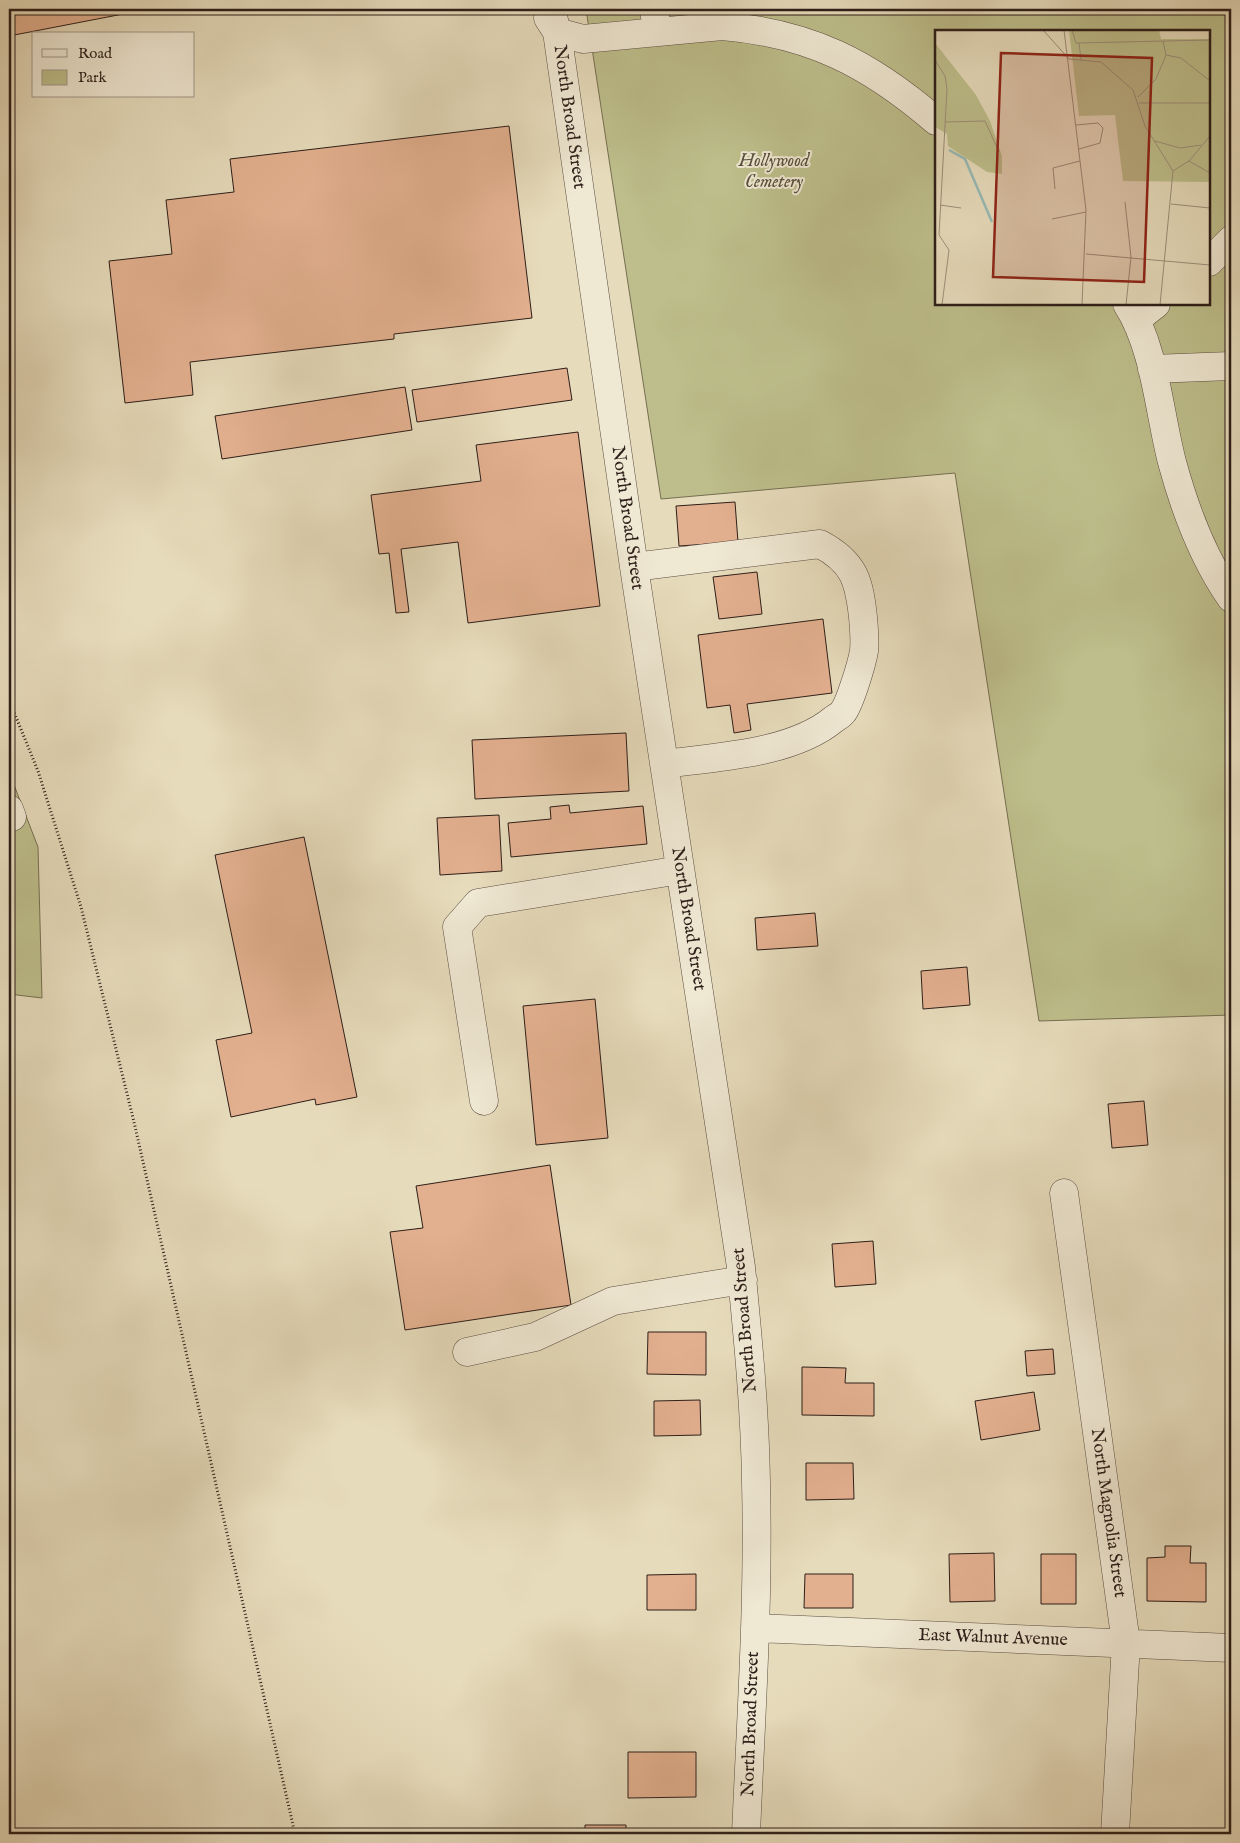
<svg xmlns="http://www.w3.org/2000/svg" width="1240" height="1843" viewBox="0 0 1240 1843" font-family="'IM FELL English',serif">
	<rect width="100%" height="100%" fill="#e6dbbb"/>
	<filter id="stains"><feTurbulence type="fractalNoise" baseFrequency=".004" numOctaves="4"/><feColorMatrix values="0 0 0 0 .2 0 0 0 0 .09 0 0 0 0 .02 0 0 0 .5 -.17"/></filter>
	<radialGradient id="worn" r=".72"><stop offset=".6" stop-color="#630" stop-opacity="0"/><stop offset="1" stop-color="#630" stop-opacity=".3"/></radialGradient>
	<path fill="#bdbe8b" stroke="#756e52" fill-rule="evenodd" d="M 586,9 L 1231,9 L 1231,1015 L 1039,1021 L 955,473 L 661,499 ZM 936,31 L 1209,31 L 1209,304 L 936,304 Z
		M 9,772 L 38,847 L 42,998 L 9,994 Z"/>
	<path fill="#e3b08f" stroke="#2d1e19" d="M 9,9 L 149,9 L 9,36 Z
		M 509,126 L 532,318 L 394,334 L 394,339 L 190,362 L 193,395 L 125,403 L 109,261 L 172,254 L 166,200 L 234,192 L 230,159 Z
		M 567,368 L 572,400 L 417,422 L 412,390 Z
		M 405,387 L 412,430 L 222,459 L 215,416 Z
		M 578,432 L 600,606 L 468,623 L 458,542 L 401,549 L 409,612 L 396,613 L 389,553 L 379,554 L 371,495 L 481,481 L 476,445 Z
		M 735,502 L 738,542 L 679,546 L 676,506 Z
		M 757,572 L 762,614 L 719,619 L 713,577 Z
		M 823,619 L 832,693 L 747,704 L 751,730 L 734,733 L 730,705 L 707,708 L 698,635 Z
		M 626,733 L 629,791 L 475,799 L 472,740 Z
		M 569,805 L 570,813 L 643,806 L 647,844 L 511,857 L 508,823 L 551,819 L 550,807 Z
		M 499,815 L 502,871 L 440,875 L 437,818 Z
		M 304,837 L 357,1097 L 316,1105 L 315,1099 L 231,1117 L 216,1040 L 252,1033 L 215,855 Z
		M 815,913 L 818,946 L 757,950 L 755,918 Z
		M 967,967 L 970,1005 L 923,1009 L 921,971 Z
		M 595,999 L 608,1138 L 536,1145 L 523,1006 Z
		M 1144,1101 L 1148,1145 L 1112,1148 L 1108,1104 Z
		M 550,1165 L 571,1305 L 405,1330 L 390,1232 L 423,1228 L 416,1186 Z
		M 873,1241 L 876,1284 L 835,1287 L 832,1244 Z
		M 648,1332 L 706,1332 L 706,1375 L 647,1374 Z
		M 1053,1349 L 1055,1374 L 1027,1376 L 1025,1351 Z
		M 802,1367 L 846,1368 L 845,1383 L 874,1383 L 874,1416 L 802,1415 Z
		M 1034,1392 L 1040,1430 L 981,1440 L 975,1401 Z
		M 700,1400 L 701,1435 L 654,1436 L 654,1401 Z
		M 806,1463 L 853,1463 L 854,1499 L 806,1500 Z
		M 1165,1546 L 1191,1546 L 1190,1563 L 1206,1563 L 1206,1602 L 1147,1601 L 1147,1558 L 1165,1557 Z
		M 994,1553 L 995,1601 L 950,1602 L 949,1554 Z
		M 1041,1554 L 1076,1554 L 1076,1604 L 1041,1604 Z
		M 696,1574 L 696,1610 L 647,1610 L 647,1575 Z
		M 805,1574 L 853,1574 L 853,1608 L 804,1608 Z
		M 628,1752 L 696,1752 L 696,1797 L 628,1798 Z
		M 585,1825 L 626,1825 L 626,1834 L 585,1834 Z"/>
	<g fill="none" stroke-linecap="round" stroke-linejoin="round">
		<defs>
			<path id="minor" d="M 551,9 L 557,32 L 634,567 L 741,1267 C 748,1339 755,1411 756,1482 C 759,1600 751,1717 746,1834
				M 654,9 L 657,31
				M 548,18 L 557,32 L 583,39 L 722,26 C 810,33 870,64 936,121
				M 1209,262 L 1231,240
				M 1127,304 C 1155,347 1159,412 1172,462 C 1185,510 1203,558 1231,598
				M 1137,319 L 1156,304
				M 1152,369 L 1231,366
				M 634,567 L 820,544 C 854,562 859,580 863,617 C 864,628 865,641 864,651 C 862,663 850,703 843,712 C 841,715 837,717 834,719 C 792,754 717,757 664,764
				M 9,809 L 12,817
				M 484,1101 L 457,927 L 478,903 L 680,870
				M 1064,1193 L 1126,1643 L 1115,1834
				M 467,1352 L 535,1337 L 613,1301 L 743,1280
				M 755,1628 L 1231,1648"/>
		</defs>
		<use href="#minor" stroke="#5b4d42" stroke-width="29"/>
		<path stroke="#2d1e19" stroke-width="3" stroke-dasharray="1 2.5" stroke-linecap="butt" d="M 9,700 L 38,771 L 81,907 L 134,1122 L 295,1834"/>
		<use href="#minor" stroke="#efe8d3" stroke-width="28"/>
	</g>
	<g text-anchor="middle" dominant-baseline="central" stroke-width="4" stroke-linejoin="round" paint-order="stroke">
		<g font-size="18" fill="#2d1e19" stroke="#efe8d3">
			<text transform="translate(569 117) rotate(82)">North Broad Street</text>
			<text transform="translate(627 518) rotate(82)">North Broad Street</text>
			<text transform="translate(688 919) rotate(81)">North Broad Street</text>
			<text transform="translate(745 1320) rotate(-95)">North Broad Street</text>
			<text transform="translate(1108 1513) rotate(82)">North Magnolia Street</text>
			<text transform="translate(993 1638) rotate(2)">East Walnut Avenue</text>
			<text transform="translate(751 1724) rotate(-88)">North Broad Street</text>
		</g>
		<g font-size="18" font-style="italic" fill="#584e3b" stroke="#efe8d3">
			<text x="774" y="161">Hollywood<tspan x="774" dy="21">Cemetery</tspan></text>
		</g>
	</g>
	<g transform="translate(935 30)">
		<rect width="275" height="275" fill="#e6dbbb"/>
		<path d="M 134,0 L 224,0 L 226,9 L 275,9 L 275,152 L 188,151 L 180,85 L 144,86 ZM 0,13 L 41,65 L 55,91 L 67,126 L 67,144 L 52,142 L 13,116 L 12,104 L 0,97 Z" fill="#bdbe8b"/>
		<path fill="none" stroke="#97bab6" stroke-width="2.5" d="M 14,120 L 30,129 L 57,192"/>
		<path fill="none" stroke="#9c8f7a" stroke-width="1" d="M 108,0 L 134,29 L 166,32 L 198,60 L 210,96 L 238,141 L 254,131 L 275,143M 129,0 L 151,180 L 147,275M 137,0 L 141,13 L 275,10M 144,13 L 146,30M 231,25 L 246,28 L 275,51M 0,30 L 10,46 L 12,59 L 4,205 L 14,220 L 7,275M 203,67 L 221,49 L 231,25 L 228,11M 204,73 L 275,73M 10,92 L 50,91 L 64,122M 141,95 L 163,93 L 168,98 L 165,113 L 144,119M 220,111 L 245,118 L 266,115M 254,131 L 275,106M 120,159 L 118,138 L 145,131M 190,172 L 196,227 L 191,275M 236,174 L 275,178M 5,175 L 26,178M 117,189 L 151,182M 151,224 L 275,235M 225,275 L 238,141"/>
		<path fill="#8f2418" fill-opacity="0.15" stroke="#8f2418" stroke-width="2.5" d="M 66,23 L 217,28 L 209,252 L 58,247 Z"/>
		<rect width="275" height="275" fill="none" stroke="#2d1e19" stroke-width="2.5"/>
	</g>
	<rect width="1240" height="1843" fill="none" stroke="#e6dbbb" stroke-width="30"/>
	<rect x="10" y="10" width="1220" height="1823" fill="none" stroke="#2d1e19" stroke-width="2.5"/>
	<rect x="15" y="15" width="1210" height="1813" fill="none" stroke="#2d1e19"/>
	<rect x="32" y="32" width="162" height="65" fill="#efe8d3" stroke="#a19789"/>
	<rect x="42" y="49" width="25" height="8" fill="#efe8d3" stroke="#a19789"/>
	<text x="78" y="58" font-size="15" fill="#2d1e19">Road</text>
	<rect x="42" y="70" width="25" height="15" fill="#bdbe8b" stroke="#a19789"/>
	<text x="78" y="82" font-size="15" fill="#2d1e19">Park</text>
	<rect width="100%" height="100%" filter="url(#stains)"/>
	<rect width="100%" height="100%" fill="url(#worn)"/>
</svg>
